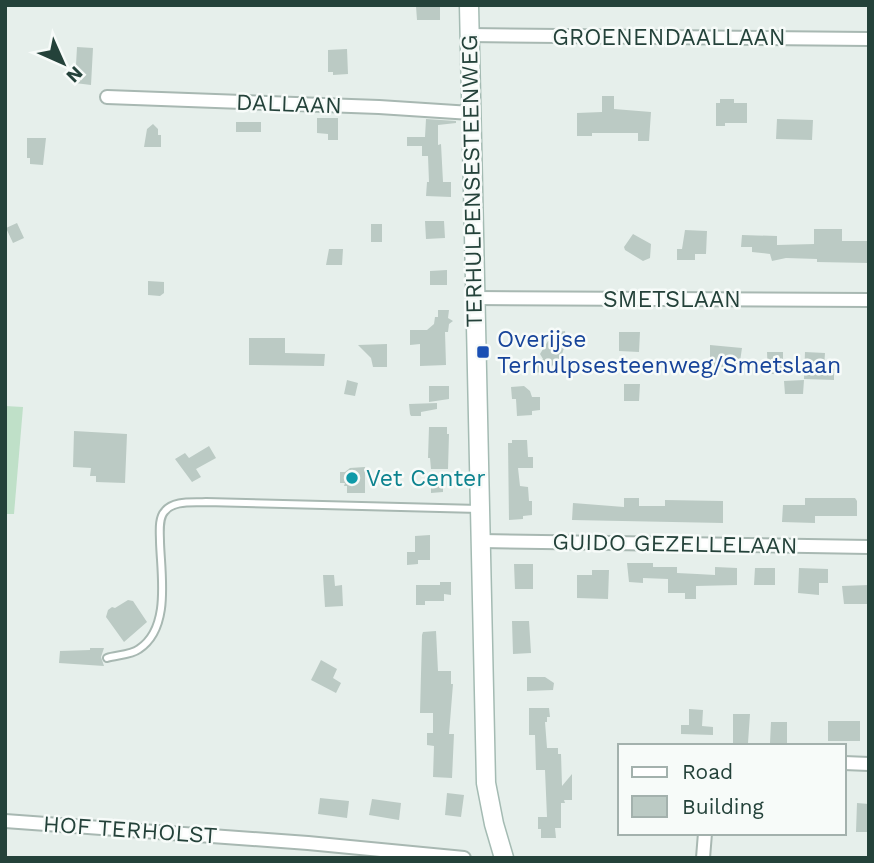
<svg xmlns="http://www.w3.org/2000/svg" width="874" height="863" viewBox="0 0 874 863" font-family="'Work Sans',sans-serif">
	<rect width="100%" height="100%" fill="#e6efeb"/>
	<path fill="#bfe0c8" d="M 5,406 L 23,407 L 14,514 L 5,514 Z"/>
	<path fill="#bbcac4" d="M 416,6 L 440,6 L 440,20 L 417,20 Z
		M 77,47 L 93,48 L 91,85 L 75,83 Z
		M 347,49 L 348,74 L 333,75 L 333,72 L 328,72 L 328,50 Z
		M 602,96 L 614,96 L 614,109 L 651,112 L 649,141 L 638,141 L 638,133 L 592,133 L 592,136 L 577,136 L 577,113 L 602,112 Z
		M 720,99 L 734,99 L 734,103 L 747,103 L 747,123 L 725,123 L 725,126 L 716,126 L 716,103 L 720,103 Z
		M 317,118 L 338,118 L 338,140 L 328,140 L 328,134 L 317,133 Z
		M 426,119 L 456,121 L 456,123 L 438,125 L 438,145 L 441,144 L 443,182 L 451,182 L 451,197 L 426,196 L 427,182 L 429,182 L 428,156 L 422,156 L 422,146 L 407,146 L 407,137 L 425,137 Z
		M 777,119 L 813,120 L 812,140 L 776,139 Z
		M 236,122 L 261,122 L 261,132 L 236,132 Z
		M 153,124 L 158,129 L 158,135 L 161,135 L 161,147 L 144,147 L 147,129 Z
		M 27,138 L 46,138 L 43,165 L 30,164 L 30,158 L 27,158 Z
		M 425,221 L 444,221 L 445,238 L 426,239 Z
		M 17,223 L 24,238 L 13,243 L 6,228 Z
		M 371,224 L 382,224 L 382,242 L 371,242 Z
		M 814,229 L 842,229 L 842,241 L 868,241 L 869,263 L 817,262 L 817,259 L 786,258 L 772,261 L 770,254 L 752,252 L 752,247 L 741,247 L 742,235 L 777,236 L 777,245 L 814,244 Z
		M 685,230 L 707,231 L 706,254 L 695,254 L 695,260 L 677,260 L 677,249 L 682,249 Z
		M 633,234 L 651,244 L 650,258 L 643,261 L 625,250 L 624,247 Z
		M 329,249 L 343,249 L 342,265 L 326,265 Z
		M 447,270 L 447,285 L 430,285 L 430,271 Z
		M 148,281 L 164,282 L 164,293 L 160,296 L 148,295 Z
		M 438,310 L 449,310 L 448,318 L 453,321 L 449,324 L 448,332 L 445,332 L 446,365 L 420,366 L 420,344 L 410,345 L 410,330 L 427,330 L 434,324 L 435,317 L 438,317 Z
		M 565,331 L 566,342 L 561,357 L 549,369 L 537,373 L 534,361 L 543,359 L 540,354 L 548,341 L 553,341 L 552,333 Z
		M 619,332 L 640,332 L 639,352 L 619,351 Z
		M 249,338 L 285,338 L 285,353 L 325,354 L 324,366 L 249,365 Z
		M 387,344 L 387,367 L 373,367 L 371,358 L 358,345 Z
		M 710,345 L 742,348 L 739,368 L 710,366 Z
		M 767,352 L 783,352 L 783,374 L 768,374 Z
		M 805,352 L 825,353 L 824,368 L 834,369 L 834,380 L 804,379 Z
		M 347,380 L 358,383 L 355,396 L 344,394 Z
		M 804,380 L 803,394 L 785,394 L 784,381 Z
		M 624,384 L 640,384 L 639,401 L 624,401 Z
		M 429,386 L 449,386 L 449,399 L 429,402 Z
		M 524,386 L 530,391 L 532,397 L 540,397 L 540,410 L 532,411 L 532,415 L 517,416 L 516,399 L 512,399 L 511,387 Z
		M 437,403 L 437,409 L 421,412 L 421,416 L 411,416 L 410,414 L 409,404 Z
		M 429,427 L 447,427 L 447,434 L 449,434 L 448,469 L 431,469 L 430,458 L 428,458 Z
		M 74,431 L 127,434 L 125,483 L 96,482 L 96,476 L 90,476 L 91,468 L 73,467 Z
		M 512,440 L 527,440 L 528,457 L 533,457 L 533,468 L 518,468 L 520,486 L 528,487 L 529,501 L 532,501 L 532,515 L 523,516 L 523,519 L 509,520 L 508,443 L 512,443 Z
		M 209,446 L 216,458 L 196,469 L 201,477 L 192,482 L 175,459 L 185,453 L 189,458 Z
		M 365,467 L 365,493 L 347,493 L 347,486 L 344,486 L 345,483 L 340,483 L 340,472 L 345,472 L 350,468 Z
		M 431,478 L 443,479 L 443,492 L 431,493 Z
		M 624,498 L 639,498 L 639,506 L 665,506 L 665,500 L 723,501 L 723,523 L 572,520 L 573,503 L 624,507 Z
		M 805,498 L 855,498 L 857,501 L 857,516 L 815,516 L 815,523 L 782,522 L 783,505 L 805,505 Z
		M 430,535 L 430,560 L 418,560 L 418,564 L 407,565 L 407,552 L 415,552 L 415,536 Z
		M 627,563 L 653,563 L 653,567 L 677,567 L 677,573 L 697,574 L 715,575 L 715,567 L 737,568 L 737,585 L 696,586 L 696,599 L 685,599 L 685,593 L 668,593 L 668,579 L 643,578 L 643,583 L 629,582 Z
		M 514,564 L 533,564 L 533,589 L 515,589 Z
		M 755,568 L 775,568 L 775,585 L 754,585 Z
		M 799,568 L 828,569 L 828,583 L 819,583 L 819,595 L 798,593 Z
		M 592,570 L 609,570 L 608,599 L 577,598 L 577,575 L 592,575 Z
		M 323,575 L 334,575 L 335,586 L 342,585 L 343,606 L 325,607 Z
		M 440,582 L 451,582 L 451,595 L 444,594 L 444,601 L 425,601 L 425,605 L 416,605 L 416,585 L 440,585 Z
		M 869,585 L 867,604 L 844,604 L 842,586 Z
		M 128,600 L 133,601 L 147,622 L 124,642 L 106,617 L 108,610 L 112,607 L 115,608 Z
		M 512,621 L 529,621 L 531,653 L 513,654 Z
		M 436,631 L 438,671 L 451,671 L 451,684 L 453,684 L 449,734 L 454,734 L 452,778 L 433,777 L 434,746 L 427,745 L 427,733 L 433,733 L 433,713 L 420,713 L 422,635 L 423,632 Z
		M 90,648 L 104,648 L 101,657 L 104,666 L 59,663 L 60,651 L 90,650 Z
		M 321,660 L 337,669 L 333,678 L 341,683 L 336,693 L 311,680 Z
		M 527,677 L 545,677 L 554,683 L 553,690 L 527,691 Z
		M 529,708 L 549,708 L 550,717 L 547,717 L 547,722 L 545,722 L 547,748 L 558,748 L 558,754 L 561,754 L 562,786 L 572,774 L 572,800 L 564,800 L 565,803 L 561,803 L 561,828 L 555,828 L 556,838 L 541,838 L 541,829 L 538,829 L 538,817 L 547,817 L 545,770 L 536,770 L 535,735 L 529,735 Z
		M 689,709 L 703,710 L 702,726 L 713,727 L 713,735 L 681,734 L 681,725 L 689,725 Z
		M 733,714 L 750,714 L 748,743 L 733,743 Z
		M 828,721 L 860,721 L 860,741 L 828,741 Z
		M 771,722 L 787,722 L 787,743 L 770,743 Z
		M 447,793 L 464,795 L 461,817 L 445,815 Z
		M 320,798 L 349,801 L 347,818 L 318,814 Z
		M 372,799 L 401,803 L 399,820 L 369,815 Z
		M 857,803 L 869,804 L 869,832 L 856,832 Z"/>
	<g fill="none" stroke-linecap="round" stroke-linejoin="round">
		<defs>
			<path id="service" d="M 107,658 C 116,655 131,655 139,649 C 171,628 161,575 160,542 C 160,533 158,518 165,511 C 174,500 193,503 206,502 L 479,509"/>
			<path id="minor" d="M 469,35 L 869,39
				M 107,97 L 379,107 L 471,113
				M 475,298 L 869,300
				M 482,541 L 869,547
				M 844,763 L 869,764
				M 5,821 L 308,843 L 464,858
				M 703,858 L 705,833"/>
			<path id="secondary" d="M 469,5 L 486,783 L 494,824 L 504,858"/>
		</defs>
		<use href="#service" stroke="#a8b8b2" stroke-width="10"/>
		<use href="#minor" stroke="#a8b8b2" stroke-width="16"/>
		<use href="#secondary" stroke="#a4bbb3" stroke-width="21"/>
		<use href="#service" stroke="#fff" stroke-width="6"/>
		<use href="#minor" stroke="#fff" stroke-width="12"/>
		<use href="#secondary" stroke="#fff" stroke-width="18"/>
	</g>
	<rect fill="#1a4fb4" stroke="#f7fbf9" stroke-width="2.5" x="476" y="345" width="14" height="14" rx="3.5"/>
	<circle fill="#0f9aa8" stroke="#f7fbf9" stroke-width="2.5" cx="352" cy="478" r="7"/>
	<g text-anchor="middle" dominant-baseline="central" stroke-width="5" stroke-linejoin="round" paint-order="stroke">
		<g font-size="23" fill="#24423a" stroke="#f7fbf9">
			<text x="669" y="37">GROENENDAALLAAN</text>
			<text transform="translate(289 104) rotate(2)">DALLAAN</text>
			<text transform="translate(472 181) rotate(-91)">TERHULPENSESTEENWEG</text>
			<text x="672" y="299">SMETSLAAN</text>
			<text transform="translate(675 544) rotate(1)">GUIDO GEZELLELAAN</text>
			<text transform="translate(130 830) rotate(4)">HOF TERHOLST</text>
		</g>
		<g font-size="23" fill="#164399" stroke="#f7fbf9" text-anchor="start">
			<text x="497" y="339">Overijse<tspan x="497" dy="26">Terhulpsesteenweg/Smetslaan</tspan></text>
		</g>
		<g font-size="23" fill="#0d838f" stroke="#f7fbf9" text-anchor="start">
			<text x="366" y="478">Vet Center</text>
		</g>
	</g>
	<rect width="874" height="863" fill="none" stroke="#24423a" stroke-width="14"/>
	<rect x="618" y="744" width="228" height="91" fill="#f7fbf9" stroke="#a3b1ad" stroke-width="2"/>
	<rect x="632" y="767" width="35" height="10" fill="#ffffff" stroke="#a3b1ad" stroke-width="2"/>
	<text x="682" y="779" font-size="21" fill="#24423a">Road</text>
	<rect x="632" y="796" width="35" height="21" fill="#bbcac4" stroke="#a3b1ad" stroke-width="2"/>
	<text x="682" y="814" font-size="21" fill="#24423a">Building</text>
	<g transform="translate(63 63) rotate(135)" stroke="#f7fbf9" stroke-width="5" paint-order="stroke">
	<path d="M0-5L12 26L0 18L-12 26Z" fill="#24423a"/>
	<text y="-10" font-size="19" font-weight="bold" text-anchor="middle" fill="#24423a">N</text>
	</g>
</svg>
